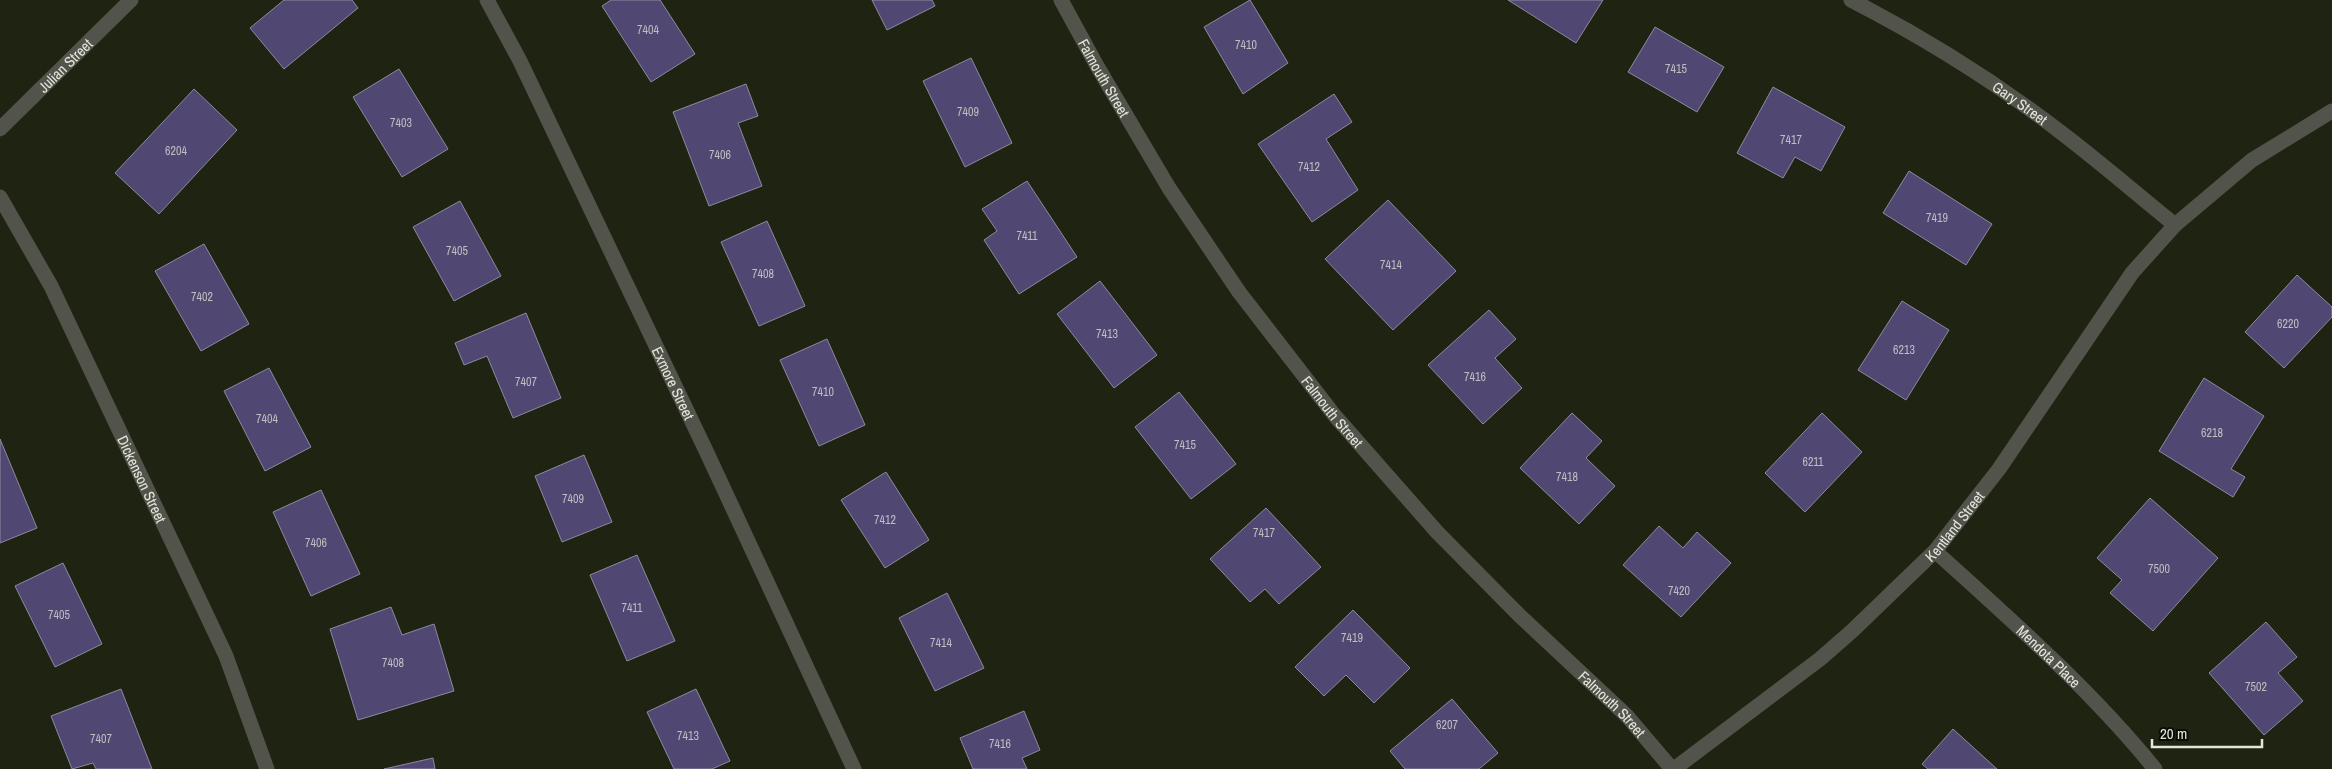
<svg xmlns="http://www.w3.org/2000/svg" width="2332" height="769" viewBox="0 0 2332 769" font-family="'Archivo Narrow',sans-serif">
	<rect width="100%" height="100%" fill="#1f2311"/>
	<path fill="#514773" stroke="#8d8a9f" d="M 284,0 L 352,0 L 358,8 L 284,69 L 250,28 Z
		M 611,0 L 660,0 L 695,54 L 651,82 L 602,6 Z
		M 872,0 L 932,0 L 935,6 L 887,30 Z
		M 1250,0 L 1288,63 L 1243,94 L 1204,27 Z
		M 1508,0 L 1603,0 L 1576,43 Z
		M 1655,27 L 1724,67 L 1697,112 L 1628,72 Z
		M 971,58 L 1012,143 L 965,167 L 923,81 Z
		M 399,69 L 448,149 L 402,177 L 353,97 Z
		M 746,84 L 758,116 L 738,123 L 762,186 L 709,206 L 673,112 Z
		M 1773,87 L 1845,127 L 1821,171 L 1795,157 L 1783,178 L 1737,153 Z
		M 194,89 L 237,130 L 159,214 L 115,173 Z
		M 1334,94 L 1352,122 L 1326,139 L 1358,190 L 1312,222 L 1258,144 Z
		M 1909,171 L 1992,224 L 1966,265 L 1883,213 Z
		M 1027,181 L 1077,257 L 1019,294 L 984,240 L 997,231 L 982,209 Z
		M 1388,200 L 1456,271 L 1393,330 L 1325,259 Z
		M 460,201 L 501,276 L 454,301 L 413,227 Z
		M 767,221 L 805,306 L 759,326 L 721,242 Z
		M 204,244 L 249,324 L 201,351 L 155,271 Z
		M 2297,275 L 2332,307 L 2332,317 L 2284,368 L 2245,332 Z
		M 1100,281 L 1157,355 L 1114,388 L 1057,314 Z
		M 1902,301 L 1949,330 L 1906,400 L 1858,370 Z
		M 1489,310 L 1516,339 L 1495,358 L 1522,388 L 1483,424 L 1428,365 Z
		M 526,313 L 561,398 L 513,418 L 487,356 L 464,365 L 455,343 Z
		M 827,339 L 865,425 L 819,446 L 780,360 Z
		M 269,368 L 311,447 L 265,471 L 224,391 Z
		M 2204,378 L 2264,416 L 2231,469 L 2245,477 L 2233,497 L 2159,451 Z
		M 1179,392 L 1236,464 L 1191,499 L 1135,427 Z
		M 1572,413 L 1602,441 L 1586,458 L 1615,486 L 1579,524 L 1520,468 Z
		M 1822,413 L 1862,452 L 1805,512 L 1765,473 Z
		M 0,439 L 37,528 L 0,543 Z
		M 584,455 L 612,522 L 562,542 L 535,476 Z
		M 886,472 L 929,540 L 885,568 L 841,500 Z
		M 321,490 L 360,574 L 311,596 L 273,512 Z
		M 2150,498 L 2218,558 L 2153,631 L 2110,593 L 2122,580 L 2097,558 Z
		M 1266,508 L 1321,567 L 1279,604 L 1265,589 L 1250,602 L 1210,559 Z
		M 1659,526 L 1683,548 L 1697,532 L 1731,563 L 1681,617 L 1623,565 Z
		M 637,555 L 675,641 L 627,661 L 590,575 Z
		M 63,563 L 102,644 L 55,667 L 15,586 Z
		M 947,593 L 984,668 L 935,691 L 899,618 Z
		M 391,607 L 402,635 L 434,624 L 454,691 L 358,720 L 330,629 Z
		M 1353,610 L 1410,668 L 1374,703 L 1346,675 L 1324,696 L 1295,667 Z
		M 2266,622 L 2297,657 L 2278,673 L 2303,701 L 2264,735 L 2209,673 Z
		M 121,689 L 152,769 L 96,769 L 93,763 L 72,769 L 51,716 Z
		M 696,689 L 730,761 L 712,769 L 674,769 L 647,712 Z
		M 1452,699 L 1498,753 L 1479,769 L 1405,769 L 1390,751 Z
		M 1024,711 L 1040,750 L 1022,758 L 1027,769 L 973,769 L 960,738 Z
		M 1953,729 L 1997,769 L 1928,769 L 1922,764 Z
		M 433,758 L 435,769 L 384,769 Z"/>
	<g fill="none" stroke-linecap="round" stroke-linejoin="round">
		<g stroke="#52544c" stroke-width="15">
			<path id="s1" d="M 487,0 L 520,61 L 708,455 L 854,769"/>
			<path id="s2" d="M 1061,0 L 1097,66 L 1169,188 L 1239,292 L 1335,416 L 1437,532 L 1519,615 L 1627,716 L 1672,769"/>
			<path id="s3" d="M 1851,0 C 1925,38 1997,83 2063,134 C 2101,163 2138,195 2175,225"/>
			<path id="s4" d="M 0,129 L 131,0"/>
			<path id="s5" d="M 0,197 L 51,286 L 226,656 L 267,769"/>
			<path id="s6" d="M 1935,551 C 2011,620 2090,689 2155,769"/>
			<path id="s7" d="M 1674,769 L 1820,659 L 1852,631 L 1935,551 L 1999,469 L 2132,273 L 2175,225 L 2252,160 L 2332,111"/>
		</g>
	</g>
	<g text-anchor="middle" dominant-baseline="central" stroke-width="4" stroke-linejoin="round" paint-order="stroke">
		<g font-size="12" fill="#bebec0">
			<text x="648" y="30">7404</text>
			<text x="1246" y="45">7410</text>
			<text x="1676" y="69">7415</text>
			<text x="968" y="112">7409</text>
			<text x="401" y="123">7403</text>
			<text x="1791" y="140">7417</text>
			<text x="176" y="151">6204</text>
			<text x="720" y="155">7406</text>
			<text x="1309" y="167">7412</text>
			<text x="1937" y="218">7419</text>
			<text x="1027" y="236">7411</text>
			<text x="457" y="251">7405</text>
			<text x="1391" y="265">7414</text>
			<text x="763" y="274">7408</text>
			<text x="202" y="297">7402</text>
			<text x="2288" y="324">6220</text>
			<text x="1107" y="334">7413</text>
			<text x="1904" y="350">6213</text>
			<text x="1475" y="377">7416</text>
			<text x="526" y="382">7407</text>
			<text x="823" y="392">7410</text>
			<text x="267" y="419">7404</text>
			<text x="2212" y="433">6218</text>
			<text x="1185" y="445">7415</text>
			<text x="1813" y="462">6211</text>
			<text x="1567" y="477">7418</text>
			<text x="573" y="499">7409</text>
			<text x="885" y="520">7412</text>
			<text x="1264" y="533">7417</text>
			<text x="316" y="543">7406</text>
			<text x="2159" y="569">7500</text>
			<text x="1679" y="591">7420</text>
			<text x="632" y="608">7411</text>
			<text x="59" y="615">7405</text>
			<text x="1352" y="638">7419</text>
			<text x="941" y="643">7414</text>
			<text x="393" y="663">7408</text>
			<text x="2256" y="687">7502</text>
			<text x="1447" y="725">6207</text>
			<text x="688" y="736">7413</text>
			<text x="101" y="739">7407</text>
			<text x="1000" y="744">7416</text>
		</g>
		<g font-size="15" fill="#e3e6da" stroke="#0a0c05">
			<text stroke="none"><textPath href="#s4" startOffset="91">Julian Street</textPath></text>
			<text stroke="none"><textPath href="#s2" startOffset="89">Falmouth Street</textPath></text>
			<text stroke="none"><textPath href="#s3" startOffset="198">Gary Street</textPath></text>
			<text stroke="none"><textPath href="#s1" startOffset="426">Exmore Street</textPath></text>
			<text stroke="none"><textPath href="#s2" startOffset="494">Falmouth Street</textPath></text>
			<text stroke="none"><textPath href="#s5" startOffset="316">Dickenson Street</textPath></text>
			<text stroke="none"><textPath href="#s7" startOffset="372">Kentland Street</textPath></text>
			<text stroke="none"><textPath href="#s6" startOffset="155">Mendota Place</textPath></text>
			<text stroke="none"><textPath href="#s2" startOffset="899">Falmouth Street</textPath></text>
		</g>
	</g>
	<path d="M2152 739v8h110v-8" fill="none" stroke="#e3e6da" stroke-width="2.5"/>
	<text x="2160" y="739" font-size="15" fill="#e3e6da" stroke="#0a0c05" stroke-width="4" paint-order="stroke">20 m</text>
</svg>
